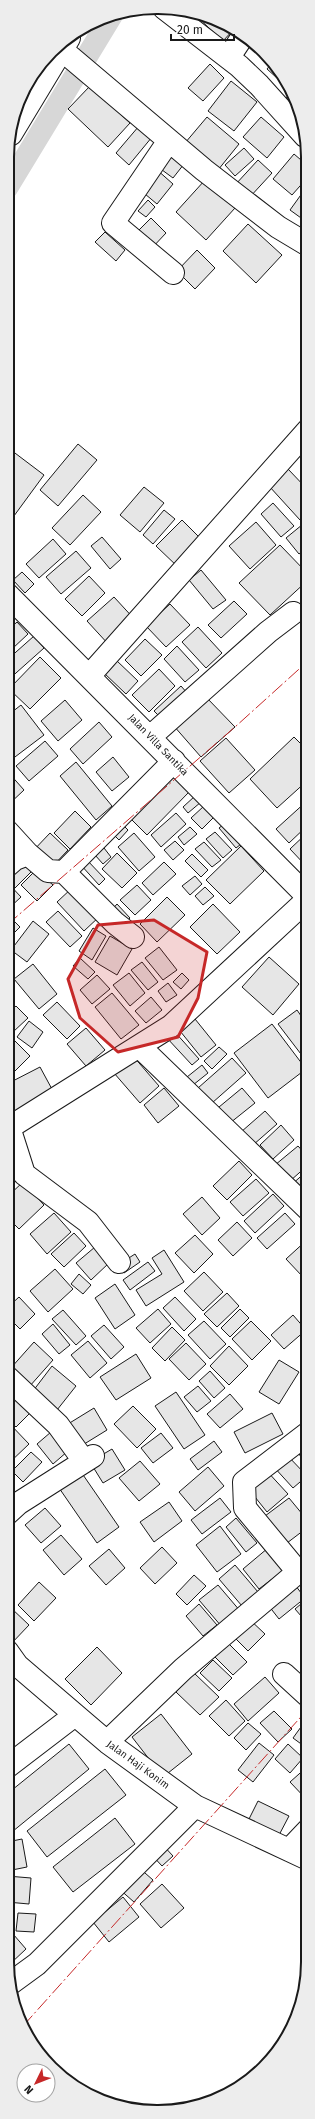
<svg xmlns="http://www.w3.org/2000/svg" width="315" height="2119" viewBox="0 0 315 2119" font-family="'Fira Sans',sans-serif">
	<rect width="100%" height="100%" fill="#fff"/>
	<g fill="none" stroke-linecap="round" stroke-linejoin="round">
		<path stroke="#d7d7d7" stroke-width="22" d="M 7,188 L 112,15"/>
	</g>
	<path fill="#e6e6e6" stroke="#1a1a1a" d="M 194,14 L 224,22 L 234,29 L 223,41 Z
		M 272,63 L 288,86 L 287,87 L 267,69 Z
		M 210,64 L 224,78 L 203,101 L 188,88 Z
		M 231,81 L 257,102 L 234,131 L 208,111 Z
		M 90,86 L 130,123 L 108,147 L 68,109 Z
		M 291,92 L 296,100 L 300,116 L 284,101 Z
		M 207,117 L 239,144 L 218,170 L 185,143 Z
		M 261,117 L 284,137 L 267,158 L 243,137 Z
		M 139,126 L 152,137 L 129,165 L 116,153 Z
		M 244,148 L 254,159 L 235,176 L 225,165 Z
		M 165,149 L 184,164 L 173,178 L 154,164 Z
		M 294,154 L 308,166 L 308,177 L 292,195 L 273,179 Z
		M 258,160 L 272,173 L 249,198 L 235,185 Z
		M 156,169 L 173,184 L 157,204 L 139,189 Z
		M 205,180 L 235,208 L 206,240 L 176,212 Z
		M 308,185 L 308,223 L 290,210 Z
		M 148,200 L 155,207 L 146,217 L 138,211 Z
		M 151,218 L 166,233 L 151,249 L 135,234 Z
		M 248,224 L 282,255 L 256,283 L 223,251 Z
		M 105,232 L 125,250 L 116,261 L 95,242 Z
		M 197,250 L 215,268 L 195,289 L 177,271 Z
		M 78,444 L 97,460 L 58,506 L 40,490 Z
		M 7,447 L 44,475 L 11,520 L 7,517 Z
		M 288,469 L 308,490 L 308,513 L 300,520 L 269,486 Z
		M 144,487 L 164,503 L 140,532 L 120,515 Z
		M 83,495 L 101,512 L 70,545 L 52,528 Z
		M 273,503 L 294,526 L 281,537 L 261,514 Z
		M 164,510 L 175,519 L 153,544 L 143,535 Z
		M 182,520 L 204,542 L 179,568 L 156,546 Z
		M 308,520 L 308,547 L 299,554 L 286,538 Z
		M 256,522 L 276,545 L 250,569 L 229,546 Z
		M 102,537 L 121,559 L 110,569 L 91,546 Z
		M 53,539 L 66,554 L 39,578 L 26,564 Z
		M 280,545 L 308,574 L 308,580 L 270,615 L 239,583 Z
		M 76,551 L 91,568 L 61,594 L 46,577 Z
		M 201,570 L 226,600 L 213,609 L 189,580 Z
		M 22,572 L 34,584 L 25,593 L 13,580 Z
		M 89,576 L 105,593 L 82,616 L 65,599 Z
		M 114,597 L 137,622 L 110,646 L 87,621 Z
		M 234,601 L 247,614 L 221,638 L 208,625 Z
		M 170,604 L 190,625 L 166,647 L 146,626 Z
		M 7,615 L 13,621 L 7,626 Z
		M 17,622 L 28,634 L 12,649 L 7,644 L 7,631 Z
		M 198,627 L 222,653 L 206,668 L 182,642 Z
		M 34,636 L 44,648 L 7,681 L 7,660 Z
		M 145,639 L 162,655 L 141,676 L 125,660 Z
		M 177,646 L 199,670 L 185,682 L 164,659 Z
		M 40,657 L 61,678 L 30,709 L 9,689 Z
		M 116,660 L 138,681 L 126,694 L 103,672 Z
		M 159,669 L 175,686 L 149,712 L 132,695 Z
		M 181,686 L 188,694 L 162,719 L 154,711 Z
		M 206,697 L 235,727 L 201,757 L 173,725 Z
		M 65,700 L 82,720 L 58,741 L 41,721 Z
		M 21,705 L 44,735 L 7,763 L 7,716 Z
		M 99,722 L 112,737 L 83,764 L 70,749 Z
		M 294,737 L 308,751 L 308,780 L 277,808 L 250,779 Z
		M 226,738 L 255,770 L 229,793 L 200,761 Z
		M 45,741 L 58,756 L 29,781 L 16,766 Z
		M 113,757 L 129,777 L 112,791 L 96,772 Z
		M 76,762 L 112,806 L 96,820 L 60,776 Z
		M 170,771 L 190,791 L 147,835 L 127,815 Z
		M 8,772 L 24,790 L 7,806 L 7,773 Z
		M 195,796 L 201,802 L 188,813 L 183,807 Z
		M 308,800 L 308,825 L 289,843 L 276,829 Z
		M 204,806 L 214,817 L 202,829 L 191,818 Z
		M 75,811 L 91,827 L 70,849 L 54,833 Z
		M 176,813 L 186,824 L 161,847 L 151,835 Z
		M 228,821 L 245,841 L 236,848 L 219,828 Z
		M 121,823 L 128,830 L 119,840 L 112,833 Z
		M 190,827 L 197,834 L 184,845 L 178,837 Z
		M 215,832 L 232,850 L 223,858 L 206,839 Z
		M 308,832 L 308,866 L 307,867 L 290,849 Z
		M 50,833 L 68,850 L 49,870 L 31,853 Z
		M 134,833 L 155,857 L 139,871 L 118,847 Z
		M 175,841 L 184,850 L 173,860 L 164,850 Z
		M 204,842 L 221,860 L 212,867 L 195,849 Z
		M 241,846 L 264,871 L 230,904 L 206,880 Z
		M 104,848 L 111,857 L 103,864 L 95,855 Z
		M 117,853 L 137,873 L 122,888 L 102,869 Z
		M 192,854 L 208,870 L 201,877 L 185,861 Z
		M 23,856 L 36,867 L 15,888 L 7,879 L 7,868 Z
		M 86,859 L 105,879 L 99,885 L 80,864 Z
		M 164,862 L 176,874 L 153,895 L 142,883 Z
		M 36,870 L 53,885 L 37,901 L 21,885 Z
		M 195,876 L 202,884 L 190,895 L 182,886 Z
		M 7,882 L 21,897 L 7,910 Z
		M 137,885 L 151,900 L 135,915 L 120,900 Z
		M 205,887 L 214,896 L 203,905 L 195,896 Z
		M 72,888 L 100,916 L 84,931 L 57,902 Z
		M 167,897 L 185,915 L 157,942 L 140,924 Z
		M 117,904 L 130,918 L 123,925 L 110,912 Z
		M 213,904 L 240,932 L 217,954 L 190,927 Z
		M 58,911 L 82,936 L 70,947 L 46,922 Z
		M 7,914 L 20,927 L 7,940 Z
		M 33,921 L 49,934 L 27,962 L 11,950 Z
		M 93,928 L 106,936 L 92,960 L 79,951 Z
		M 110,936 L 132,949 L 117,975 L 95,962 Z
		M 159,947 L 177,970 L 163,980 L 145,958 Z
		M 269,957 L 299,984 L 273,1015 L 242,987 Z
		M 80,958 L 95,972 L 88,979 L 73,966 Z
		M 142,962 L 158,982 L 148,990 L 131,970 Z
		M 33,964 L 57,994 L 39,1009 L 14,979 Z
		M 129,973 L 145,993 L 130,1006 L 113,985 Z
		M 182,973 L 189,980 L 181,989 L 173,982 Z
		M 97,975 L 110,989 L 92,1004 L 80,990 Z
		M 168,983 L 177,995 L 166,1002 L 158,991 Z
		M 112,993 L 139,1025 L 121,1039 L 95,1007 Z
		M 151,997 L 162,1010 L 146,1023 L 135,1011 Z
		M 57,1002 L 80,1026 L 67,1039 L 43,1015 Z
		M 16,1006 L 28,1018 L 13,1032 L 7,1026 L 7,1014 Z
		M 297,1010 L 308,1026 L 307,1062 L 278,1024 Z
		M 191,1014 L 216,1045 L 201,1057 L 176,1026 Z
		M 29,1021 L 43,1032 L 32,1048 L 17,1037 Z
		M 272,1024 L 306,1069 L 268,1098 L 234,1053 Z
		M 86,1028 L 105,1050 L 86,1066 L 67,1044 Z
		M 174,1031 L 199,1059 L 192,1065 L 166,1037 Z
		M 13,1039 L 30,1056 L 7,1079 L 7,1045 Z
		M 219,1047 L 227,1054 L 212,1069 L 204,1061 Z
		M 133,1056 L 159,1086 L 140,1103 L 114,1073 Z
		M 232,1058 L 246,1073 L 212,1103 L 198,1088 Z
		M 202,1065 L 208,1073 L 193,1085 L 187,1077 Z
		M 40,1067 L 53,1091 L 13,1113 L 7,1104 L 7,1084 Z
		M 164,1088 L 179,1106 L 158,1123 L 144,1105 Z
		M 242,1088 L 255,1103 L 225,1127 L 213,1112 Z
		M 265,1111 L 277,1124 L 253,1145 L 241,1132 Z
		M 281,1125 L 294,1140 L 273,1159 L 260,1145 Z
		M 298,1146 L 308,1157 L 308,1165 L 290,1181 L 275,1165 Z
		M 239,1161 L 252,1175 L 227,1200 L 213,1186 Z
		M 308,1170 L 308,1204 L 290,1186 Z
		M 256,1179 L 269,1193 L 243,1216 L 230,1202 Z
		M 23,1182 L 44,1205 L 19,1229 L 7,1217 L 7,1197 Z
		M 273,1194 L 284,1206 L 255,1233 L 244,1221 Z
		M 202,1197 L 220,1218 L 202,1235 L 183,1214 Z
		M 54,1213 L 71,1232 L 47,1254 L 30,1234 Z
		M 285,1213 L 295,1224 L 267,1249 L 257,1238 Z
		M 237,1222 L 252,1238 L 233,1256 L 218,1240 Z
		M 74,1233 L 86,1246 L 64,1267 L 51,1254 Z
		M 195,1235 L 213,1254 L 194,1273 L 175,1253 Z
		M 308,1239 L 308,1273 L 303,1277 L 286,1259 Z
		M 95,1247 L 109,1263 L 91,1280 L 76,1263 Z
		M 164,1250 L 184,1282 L 146,1306 L 136,1290 L 162,1274 L 152,1258 Z
		M 135,1254 L 140,1262 L 124,1273 L 118,1265 Z
		M 148,1262 L 155,1271 L 130,1290 L 123,1280 Z
		M 55,1269 L 73,1289 L 48,1312 L 30,1291 Z
		M 204,1272 L 223,1292 L 203,1311 L 184,1291 Z
		M 79,1274 L 91,1285 L 83,1294 L 71,1284 Z
		M 115,1284 L 135,1315 L 115,1329 L 95,1298 Z
		M 227,1293 L 239,1306 L 217,1327 L 204,1314 Z
		M 19,1297 L 35,1314 L 20,1329 L 7,1316 L 7,1308 Z
		M 175,1297 L 196,1319 L 184,1331 L 163,1308 Z
		M 158,1309 L 171,1324 L 150,1343 L 136,1328 Z
		M 240,1309 L 249,1318 L 230,1337 L 221,1328 Z
		M 63,1310 L 86,1336 L 76,1345 L 52,1319 Z
		M 293,1315 L 306,1330 L 284,1349 L 271,1335 Z
		M 204,1321 L 226,1344 L 210,1359 L 188,1335 Z
		M 251,1321 L 271,1341 L 252,1360 L 232,1339 Z
		M 53,1324 L 70,1345 L 59,1354 L 42,1334 Z
		M 7,1325 L 12,1329 L 7,1335 Z
		M 104,1325 L 124,1347 L 111,1359 L 91,1336 Z
		M 172,1327 L 185,1340 L 165,1361 L 152,1348 Z
		M 88,1341 L 107,1363 L 90,1378 L 71,1355 Z
		M 34,1342 L 53,1360 L 29,1387 L 10,1369 Z
		M 186,1343 L 206,1364 L 189,1380 L 169,1359 Z
		M 229,1346 L 248,1366 L 229,1385 L 210,1366 Z
		M 136,1354 L 151,1378 L 116,1400 L 100,1377 Z
		M 279,1360 L 299,1372 L 279,1404 L 259,1392 Z
		M 308,1365 L 308,1380 L 302,1368 Z
		M 52,1366 L 76,1386 L 57,1410 L 33,1391 Z
		M 210,1371 L 225,1388 L 214,1398 L 199,1381 Z
		M 7,1381 L 35,1408 L 16,1427 L 7,1418 Z
		M 198,1386 L 211,1401 L 197,1412 L 184,1397 Z
		M 176,1392 L 205,1435 L 184,1449 L 155,1406 Z
		M 230,1394 L 243,1409 L 220,1428 L 207,1414 Z
		M 133,1406 L 156,1429 L 137,1448 L 114,1424 Z
		M 94,1408 L 107,1430 L 81,1446 L 68,1424 Z
		M 272,1413 L 283,1434 L 245,1453 L 234,1432 Z
		M 7,1421 L 29,1444 L 7,1465 Z
		M 51,1432 L 68,1451 L 53,1464 L 37,1444 Z
		M 161,1433 L 173,1448 L 153,1463 L 141,1448 Z
		M 308,1438 L 308,1468 L 294,1446 Z
		M 214,1441 L 222,1452 L 198,1470 L 190,1459 Z
		M 112,1449 L 125,1470 L 103,1483 L 90,1462 Z
		M 31,1452 L 42,1462 L 23,1482 L 12,1471 Z
		M 286,1454 L 307,1476 L 293,1488 L 273,1466 Z
		M 140,1461 L 160,1484 L 139,1501 L 119,1478 Z
		M 208,1467 L 224,1486 L 195,1511 L 179,1492 Z
		M 79,1469 L 119,1527 L 97,1543 L 57,1485 Z
		M 265,1469 L 288,1494 L 267,1512 L 247,1487 Z
		M 220,1498 L 231,1512 L 202,1534 L 191,1520 Z
		M 289,1498 L 308,1521 L 308,1527 L 287,1543 L 265,1516 Z
		M 169,1502 L 182,1521 L 154,1542 L 140,1522 Z
		M 45,1508 L 61,1526 L 41,1543 L 25,1525 Z
		M 236,1518 L 257,1543 L 246,1552 L 226,1527 Z
		M 220,1526 L 241,1554 L 217,1572 L 196,1545 Z
		M 61,1535 L 82,1559 L 64,1575 L 43,1550 Z
		M 162,1547 L 177,1563 L 155,1584 L 140,1568 Z
		M 268,1548 L 285,1569 L 259,1589 L 243,1569 Z
		M 109,1549 L 125,1568 L 106,1585 L 89,1566 Z
		M 235,1565 L 258,1592 L 242,1606 L 219,1579 Z
		M 194,1575 L 206,1586 L 187,1605 L 176,1594 Z
		M 292,1581 L 305,1598 L 279,1619 L 265,1601 Z
		M 39,1582 L 56,1598 L 34,1621 L 18,1605 Z
		M 218,1585 L 241,1612 L 222,1627 L 199,1600 Z
		M 308,1598 L 308,1624 L 295,1609 Z
		M 199,1604 L 217,1625 L 203,1636 L 186,1616 Z
		M 10,1607 L 29,1625 L 10,1645 L 7,1643 L 7,1611 Z
		M 248,1618 L 265,1634 L 248,1651 L 232,1635 Z
		M 227,1642 L 247,1662 L 233,1675 L 214,1656 Z
		M 97,1647 L 122,1673 L 91,1705 L 65,1679 Z
		M 213,1660 L 232,1678 L 219,1691 L 200,1673 Z
		M 194,1673 L 219,1697 L 200,1715 L 176,1692 Z
		M 265,1677 L 279,1693 L 248,1721 L 234,1704 Z
		M 226,1700 L 245,1721 L 229,1736 L 209,1716 Z
		M 274,1711 L 292,1729 L 278,1742 L 260,1723 Z
		M 161,1714 L 192,1754 L 163,1777 L 132,1737 Z
		M 306,1720 L 308,1721 L 308,1749 L 293,1738 Z
		M 248,1723 L 261,1734 L 246,1750 L 234,1738 Z
		M 259,1743 L 274,1755 L 253,1782 L 238,1770 Z
		M 69,1744 L 89,1769 L 7,1836 L 7,1794 Z
		M 288,1744 L 303,1758 L 290,1773 L 275,1759 Z
		M 308,1766 L 308,1801 L 290,1782 Z
		M 105,1769 L 126,1795 L 47,1857 L 27,1831 Z
		M 258,1801 L 289,1816 L 278,1837 L 248,1821 Z
		M 115,1818 L 135,1844 L 73,1892 L 53,1867 Z
		M 22,1839 L 27,1867 L 7,1871 L 7,1842 Z
		M 161,1843 L 173,1856 L 162,1866 L 150,1853 Z
		M 137,1866 L 153,1880 L 134,1902 L 118,1888 Z
		M 7,1876 L 31,1878 L 29,1904 L 7,1902 Z
		M 162,1884 L 184,1908 L 161,1928 L 140,1904 Z
		M 123,1897 L 139,1917 L 109,1942 L 93,1922 Z
		M 18,1913 L 36,1914 L 34,1932 L 16,1931 Z
		M 7,1927 L 26,1949 L 10,1964 L 7,1960 Z"/>
	<g fill="none" stroke-linecap="round" stroke-linejoin="round">
		<defs>
			<path id="minor" d="M 164,8 L 239,66 L 259,85 L 305,136
				M 62,50 L 204,170 L 278,227 L 308,245
				M 229,57 L 243,36
				M 11,134 L 69,38
				M 168,142 L 113,223 L 173,273
				M 7,594 L 308,897
				M 90,675 L 308,430
				M 150,737 L 268,632 L 293,613
				M 7,831 L 28,854
				M 7,866 L 15,859 L 28,854 L 48,871 L 64,872 L 174,761
				M 64,872 L 115,923 L 133,937
				M 140,1047 L 308,1209
				M 9,1127 L 24,1174 L 88,1222 L 119,1262
				M 7,1129 L 171,1026 L 308,899
				M 7,1377 L 58,1425 L 84,1461
				M 7,1514 L 19,1503 L 93,1456
				M 7,1651 L 17,1665 L 107,1742 L 195,1806 L 308,1859
				M 284,1674 L 308,1696
				M 107,1742 L 183,1669 L 298,1572 L 245,1508 L 244,1482 L 308,1433
				M 7,1767 L 75,1715
				M 289,1850 L 308,1830
				M 11,1983 L 37,1964 L 195,1806"/>
		</defs>
		<use href="#minor" stroke="#1a1a1a" stroke-width="24"/>
		<use href="#minor" stroke="#fff" stroke-width="22"/>
		<path stroke="#c62828" stroke-width="1" stroke-dasharray="14 3 2 3" stroke-linecap="butt" d="M 7,925 L 235,727 L 308,661
			M 23,2026 L 308,1709"/>
	</g>
	<path fill="#c62828" fill-opacity="0.2" stroke="#c62828" stroke-width="3" stroke-linejoin="round" d="M 154,920 L 207,952 L 198,998 L 178,1037 L 118,1052 L 80,1018 L 68,979 L 98,925 Z"/>
	<g text-anchor="middle" dominant-baseline="central" stroke-width="3" stroke-linejoin="round" paint-order="stroke">
		<g font-size="10" fill="#1a1a1a" stroke="#fff">
			<text transform="translate(158 745) rotate(46)">Jalan Villa Santika</text>
			<text transform="translate(138 1765) rotate(36)">Jalan Haji Konim</text>
		</g>
	</g>
	<path d="M0 0H315V2119H0ZM157 14H158A143 143 0 0 1 301 157V1962A143 143 0 0 1 158 2105H157A143 143 0 0 1 14 1962V157A143 143 0 0 1 157 14Z" fill="#ededed" fill-rule="evenodd"/>
	<path fill="none" stroke="#1a1a1a" stroke-width="2" d="M157 14H158A143 143 0 0 1 301 157V1962A143 143 0 0 1 158 2105H157A143 143 0 0 1 14 1962V157A143 143 0 0 1 157 14Z"/>
	<g transform="translate(36 2083) rotate(227)"><circle r="19" fill="#ffffff" stroke="#a3a3a3"/>
	<path d="M0-3L7 15L0 10L-7 15Z" fill="#c62828"/>
	<text y="-6" font-size="11" font-weight="bold" text-anchor="middle" fill="#1a1a1a">N</text>
	</g>
	<path d="M171 34v6h63v-6" fill="none" stroke="#1a1a1a" stroke-width="2"/>
	<text x="177" y="34" font-size="12" fill="#1a1a1a" stroke="#ffffff" stroke-width="3" paint-order="stroke">20 m</text>
</svg>
